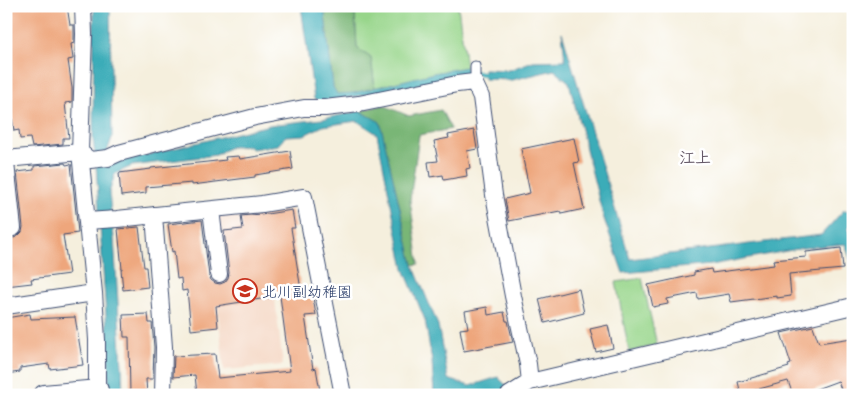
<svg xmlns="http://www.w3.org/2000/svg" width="859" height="401" viewBox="0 0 859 401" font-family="Mali,'Klee One',sans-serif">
	<rect width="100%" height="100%" fill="#fff"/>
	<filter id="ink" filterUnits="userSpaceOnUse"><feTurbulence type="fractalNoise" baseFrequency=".02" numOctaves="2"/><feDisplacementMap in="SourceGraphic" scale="10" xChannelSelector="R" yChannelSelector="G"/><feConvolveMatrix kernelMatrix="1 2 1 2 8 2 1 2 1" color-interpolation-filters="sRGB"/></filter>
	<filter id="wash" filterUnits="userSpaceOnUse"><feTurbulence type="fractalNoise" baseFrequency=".0096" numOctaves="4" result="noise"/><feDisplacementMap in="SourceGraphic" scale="20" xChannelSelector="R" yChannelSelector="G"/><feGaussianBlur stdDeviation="1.12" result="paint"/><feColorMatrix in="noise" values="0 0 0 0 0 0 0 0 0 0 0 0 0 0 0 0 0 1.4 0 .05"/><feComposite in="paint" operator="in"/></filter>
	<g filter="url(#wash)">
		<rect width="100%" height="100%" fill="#f5efdd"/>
		<path fill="#f4d4bf" d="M 264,209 L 283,365 L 224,370 L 209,217 Z"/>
		<path fill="#97d58a" stroke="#598274" d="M 363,6 L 458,6 L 466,67 L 434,73 L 375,88 L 371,58 L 357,48 L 355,13 Z
			M 642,278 L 657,345 L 629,352 L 616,282 Z"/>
		<path fill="#79b676" stroke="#4a726a" d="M 324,6 L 363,6 L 355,13 L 357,48 L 371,58 L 375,88 L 354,93 L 337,95 L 333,87 Z
			M 383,105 L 409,116 L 441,110 L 451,129 L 419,135 L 410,200 L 419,264 L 413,265 L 380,122 L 360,111 Z"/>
		<path fill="#3bacb8" stroke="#2b6e8b" d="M 94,6 L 110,6 L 112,138 L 107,152 L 95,155 L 93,140 Z
			M 301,6 L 324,6 L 333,87 L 337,94 L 354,93 L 434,73 L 466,67 L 468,76 L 325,102 L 314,99 Z
			M 562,32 L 630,259 L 821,235 L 843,211 L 853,209 L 853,225 L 848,227 L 853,242 L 853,267 L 845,244 L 803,248 L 711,265 L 623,273 L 603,216 L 569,82 L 554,70 L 512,80 L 484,79 L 484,69 L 509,70 L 533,61 L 565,60 Z
			M 360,111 L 380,122 L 413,265 L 438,325 L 448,379 L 470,386 L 498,377 L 509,388 L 495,395 L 434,395 L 432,361 L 425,320 L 404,269 L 377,134 L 357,121 L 323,126 L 304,135 L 286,136 L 278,145 L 252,149 L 248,146 L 230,147 L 216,155 L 132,166 L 115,174 L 109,193 L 114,238 L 122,367 L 123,395 L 109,395 L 108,347 L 96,165 L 134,158 L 270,125 L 322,119 Z"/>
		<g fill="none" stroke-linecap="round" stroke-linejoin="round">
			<path stroke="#3bacb8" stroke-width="5" d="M 461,73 L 464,72 L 490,74"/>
		</g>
		<g id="blocks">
			<path fill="#eea67c" d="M 6,6 L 67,6 L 70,25 L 74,25 L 74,43 L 71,44 L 73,59 L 68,60 L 72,88 L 72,102 L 65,103 L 69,138 L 63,138 L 63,144 L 32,147 L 30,138 L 20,139 L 19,130 L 14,131 L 6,75 Z
				M 474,130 L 477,149 L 467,151 L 470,168 L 466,169 L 467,176 L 444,180 L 443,175 L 430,177 L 428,162 L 438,161 L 434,141 L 449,138 L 448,135 Z
				M 574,138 L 579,162 L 574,163 L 584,209 L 561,214 L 560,211 L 509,221 L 505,199 L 530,193 L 521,149 Z
				M 290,151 L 293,169 L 255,175 L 255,177 L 192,185 L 192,183 L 146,187 L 146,193 L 121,196 L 119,173 L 151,169 L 151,168 L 226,160 L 225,157 L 239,156 L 240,159 Z
				M 65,163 L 66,165 L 71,164 L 78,233 L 63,235 L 69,274 L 31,279 L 32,283 L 6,286 L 6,235 L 9,237 L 14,238 L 18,236 L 22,232 L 23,227 L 17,172 L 34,170 L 34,166 Z
				M 292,210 L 295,228 L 291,228 L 301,290 L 308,289 L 308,293 L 312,292 L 316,315 L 305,316 L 313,369 L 316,368 L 320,391 L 292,395 L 197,395 L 195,375 L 173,377 L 174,356 L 215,354 L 218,378 L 290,371 L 280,296 L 216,306 L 218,327 L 191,330 L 187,290 L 182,291 L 181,278 L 177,279 L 174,251 L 172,252 L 168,224 L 202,220 L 209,276 L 211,280 L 215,283 L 220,284 L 225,282 L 228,278 L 229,273 L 224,231 L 243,229 L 241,216 L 261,214 L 261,215 Z
				M 139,227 L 144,267 L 146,267 L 148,287 L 123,290 L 121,269 L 122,269 L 118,229 Z
				M 841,248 L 843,269 L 789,274 L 791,296 L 777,298 L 777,296 L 731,302 L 729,294 L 698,299 L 697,293 L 667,299 L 668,304 L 653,307 L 648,285 L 694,275 L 694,272 L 711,269 L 712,273 L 719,272 L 774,265 L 773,260 L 806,257 L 806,252 Z
				M 579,289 L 584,313 L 545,323 L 539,299 Z
				M 487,307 L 488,315 L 504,312 L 506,321 L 508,321 L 513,342 L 464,351 L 460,329 L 468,328 L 465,311 Z
				M 30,314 L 31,319 L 75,317 L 83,365 L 50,369 L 49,364 L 20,368 L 20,372 L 6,374 L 6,318 Z
				M 148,314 L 149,323 L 152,323 L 154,347 L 153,379 L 146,379 L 147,395 L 130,395 L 129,337 L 124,337 L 123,315 Z
				M 608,325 L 613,348 L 596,352 L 590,329 Z
				M 813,326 L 819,343 L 852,338 L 853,345 L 853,395 L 843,395 L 838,381 L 800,395 L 793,395 L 788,381 L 741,394 L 738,382 L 789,367 L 788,365 L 791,364 L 781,333 Z"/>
		</g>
	</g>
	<g filter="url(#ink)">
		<use href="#blocks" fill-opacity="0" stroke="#3c4c71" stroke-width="1"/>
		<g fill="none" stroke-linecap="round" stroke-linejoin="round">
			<defs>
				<path id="service" d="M 474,82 L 475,78 L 475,66"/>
				<path id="minor" d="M 83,6 L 84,34 L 80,152 L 94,293 L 97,340 L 97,395
					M 6,159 L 80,152 L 90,160 L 108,158 L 119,153 L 255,117 L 304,108 L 325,108 L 359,104 L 457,84 L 474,82 L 481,97 L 494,195 L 513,296 L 528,364 L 530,382
					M 6,163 L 13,228
					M 211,210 L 219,274
					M 154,215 L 164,347 L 163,395
					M 87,221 L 117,219 L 262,204 L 304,197 L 343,395
					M 6,306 L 94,293
					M 509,395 L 530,382 L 853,306"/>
				<path id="tertiary" d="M 44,395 L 98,390"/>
			</defs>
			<use href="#service" stroke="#3c4c71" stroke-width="11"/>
			<use href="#minor" stroke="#3c4c71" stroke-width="18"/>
			<use href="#tertiary" stroke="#3c4c71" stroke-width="22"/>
			<use href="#service" stroke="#fff" stroke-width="9"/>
			<use href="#minor" stroke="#fff" stroke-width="16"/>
			<use href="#tertiary" stroke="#fff" stroke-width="20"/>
		</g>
	</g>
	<defs>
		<symbol id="school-ring" viewBox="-11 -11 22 22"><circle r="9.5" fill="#fff" stroke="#c8321e" stroke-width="1.5"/><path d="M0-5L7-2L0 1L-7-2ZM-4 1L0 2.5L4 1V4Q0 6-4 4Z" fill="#c8321e"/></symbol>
	</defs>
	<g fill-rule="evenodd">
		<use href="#school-ring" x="231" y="277" width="28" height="28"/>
	</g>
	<g text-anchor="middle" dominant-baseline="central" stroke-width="5" stroke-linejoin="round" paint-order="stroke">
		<g font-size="15" fill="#1b2f5e" stroke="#fff" text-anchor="start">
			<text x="262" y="291">北川副幼稚園</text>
		</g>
		<g font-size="16" font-weight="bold" fill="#655968" stroke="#fff">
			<text x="695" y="156">江上</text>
		</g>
	</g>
	<rect width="859" height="401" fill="none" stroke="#fff" stroke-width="25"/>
</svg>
